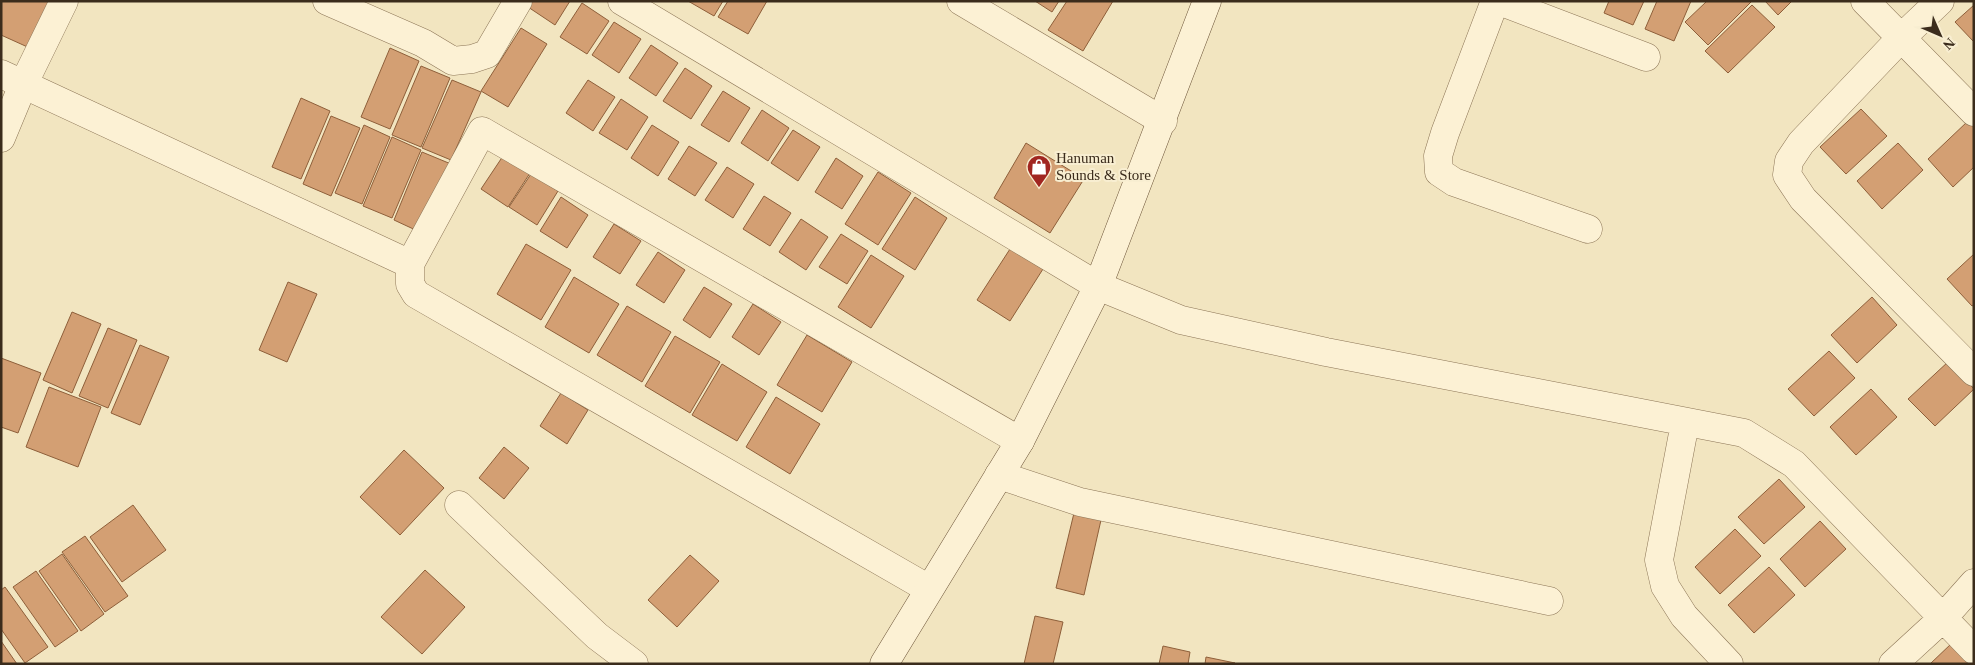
<svg xmlns="http://www.w3.org/2000/svg" width="1975" height="665" viewBox="0 0 1975 665" font-family="'Times New Roman',serif">
	<rect width="100%" height="100%" fill="#f2e5c0"/>
	<path fill="#d39f73" stroke="#8e5f3a" d="M 1,1 L 55,1 L 32,49 L 1,35 Z
		M 532,1 L 570,1 L 555,25 L 528,7 Z
		M 688,1 L 723,1 L 714,16 Z
		M 728,1 L 767,1 L 748,34 L 718,17 Z
		M 1035,1 L 1059,1 L 1052,12 Z
		M 1067,1 L 1113,1 L 1083,51 L 1048,30 Z
		M 1609,1 L 1644,1 L 1633,25 L 1604,13 Z
		M 1657,1 L 1691,1 L 1674,41 L 1645,29 Z
		M 1707,1 L 1752,1 L 1708,45 L 1685,22 Z
		M 1765,1 L 1792,1 L 1778,15 Z
		M 582,3 L 609,21 L 587,54 L 560,37 Z
		M 1752,5 L 1775,27 L 1728,73 L 1705,51 Z
		M 1974,5 L 1974,42 L 1955,22 Z
		M 614,22 L 641,39 L 619,73 L 592,55 Z
		M 521,28 L 547,44 L 508,107 L 481,91 Z
		M 651,45 L 678,63 L 656,96 L 629,78 Z
		M 390,48 L 419,61 L 390,129 L 361,117 Z
		M 421,66 L 450,78 L 421,147 L 392,135 Z
		M 685,68 L 712,86 L 691,119 L 663,101 Z
		M 452,80 L 481,92 L 451,160 L 422,148 Z
		M 588,80 L 615,97 L 593,131 L 566,113 Z
		M 723,91 L 750,108 L 729,142 L 701,125 Z
		M 301,98 L 330,111 L 301,179 L 272,167 Z
		M 621,99 L 648,117 L 627,150 L 599,133 Z
		M 1861,109 L 1887,136 L 1846,174 L 1820,147 Z
		M 762,110 L 789,128 L 768,161 L 741,143 Z
		M 331,116 L 360,128 L 331,196 L 303,184 Z
		M 1968,121 L 1974,127 L 1974,167 L 1953,187 L 1928,159 Z
		M 364,125 L 390,137 L 362,204 L 335,193 Z
		M 652,125 L 679,142 L 658,176 L 631,158 Z
		M 793,130 L 820,147 L 798,181 L 771,163 Z
		M 392,137 L 421,150 L 392,218 L 363,206 Z
		M 1026,143 L 1084,179 L 1050,233 L 994,198 Z
		M 1898,143 L 1923,170 L 1882,209 L 1857,181 Z
		M 689,146 L 717,163 L 695,196 L 668,179 Z
		M 422,152 L 451,164 L 422,233 L 394,220 Z
		M 503,156 L 530,173 L 508,207 L 481,189 Z
		M 836,158 L 863,176 L 842,209 L 815,192 Z
		M 727,167 L 754,184 L 733,218 L 705,200 Z
		M 878,172 L 911,193 L 878,245 L 845,224 Z
		M 531,174 L 558,191 L 537,225 L 509,207 Z
		M 764,196 L 791,213 L 770,246 L 743,229 Z
		M 561,197 L 588,215 L 567,248 L 540,231 Z
		M 915,197 L 947,218 L 915,270 L 882,249 Z
		M 801,219 L 828,237 L 806,270 L 779,252 Z
		M 614,224 L 641,241 L 620,274 L 593,257 Z
		M 841,234 L 868,251 L 847,284 L 819,267 Z
		M 526,244 L 571,270 L 541,320 L 497,294 Z
		M 1010,249 L 1043,269 L 1010,321 L 977,300 Z
		M 658,252 L 685,270 L 664,303 L 636,285 Z
		M 1974,254 L 1974,305 L 1972,306 L 1947,279 Z
		M 871,255 L 904,276 L 871,328 L 838,307 Z
		M 574,277 L 619,304 L 589,353 L 545,327 Z
		M 288,282 L 317,294 L 287,362 L 259,350 Z
		M 704,287 L 732,304 L 710,338 L 683,320 Z
		M 1872,297 L 1897,325 L 1857,363 L 1831,335 Z
		M 753,304 L 781,322 L 759,355 L 732,337 Z
		M 627,306 L 671,332 L 642,382 L 597,355 Z
		M 72,312 L 101,324 L 72,393 L 43,380 Z
		M 108,328 L 137,340 L 108,408 L 79,396 Z
		M 807,335 L 852,362 L 822,412 L 777,385 Z
		M 675,336 L 720,362 L 690,413 L 645,386 Z
		M 140,345 L 169,357 L 140,425 L 111,413 Z
		M 1829,351 L 1855,378 L 1814,416 L 1788,389 Z
		M 1,358 L 41,373 L 18,433 L 1,427 Z
		M 1949,361 L 1974,389 L 1935,426 L 1908,399 Z
		M 722,364 L 767,392 L 737,441 L 692,415 Z
		M 49,387 L 101,407 L 78,467 L 26,447 Z
		M 1871,389 L 1897,417 L 1856,455 L 1830,427 Z
		M 561,393 L 588,410 L 567,444 L 540,426 Z
		M 776,397 L 820,424 L 790,474 L 746,447 Z
		M 504,447 L 529,468 L 504,499 L 479,478 Z
		M 404,450 L 444,488 L 400,535 L 360,497 Z
		M 1779,479 L 1805,507 L 1764,544 L 1738,517 Z
		M 133,505 L 166,550 L 122,582 L 90,537 Z
		M 1074,513 L 1101,520 L 1084,595 L 1056,588 Z
		M 1820,521 L 1846,549 L 1805,587 L 1780,559 Z
		M 1735,529 L 1761,556 L 1720,594 L 1695,567 Z
		M 85,536 L 128,596 L 105,612 L 62,552 Z
		M 62,554 L 104,614 L 81,631 L 39,571 Z
		M 690,555 L 719,581 L 677,627 L 648,600 Z
		M 1769,567 L 1795,595 L 1754,633 L 1728,605 Z
		M 425,570 L 465,607 L 422,654 L 381,617 Z
		M 36,571 L 78,631 L 55,647 L 13,587 Z
		M 5,587 L 48,647 L 25,663 L 1,629 L 1,590 Z
		M 1035,616 L 1063,622 L 1053,664 L 1024,664 Z
		M 1,641 L 17,664 L 1,664 Z
		M 1952,643 L 1972,664 L 1930,664 Z
		M 1163,646 L 1190,652 L 1188,664 L 1159,664 Z
		M 1206,657 L 1235,663 L 1205,664 Z"/>
	<g fill="none" stroke-linecap="round" stroke-linejoin="round">
		<defs>
			<path id="street" d="M 327,1 L 423,43 L 453,61 L 472,59 L 487,54 L 518,1
				M 622,1 L 1098,286 L 1181,320 L 1326,352 L 1744,433 L 1794,464 L 1974,650
				M 961,1 L 1163,121
				M 1495,1 L 1445,133 L 1438,156 L 1439,172 L 1454,182 L 1588,229
				M 1499,1 L 1646,57
				M 1865,1 L 1974,112
				M 1940,1 L 1901,38 L 1801,143 L 1789,161 L 1787,175 L 1803,199 L 1974,372
				M 1,74 L 410,264
				M 1,138 L 23,85 L 64,1
				M 1685,423 L 1659,560 L 1665,586 L 1684,616 L 1729,664
				M 999,475 L 1080,502 L 1549,601
				M 459,505 L 597,636 L 634,664
				M 929,589 L 416,294 L 410,284 L 410,264 L 482,131 L 1020,441
				M 1893,664 L 1942,619 L 1974,583"/>
			<path id="secondary" d="M 884,664 L 1020,441 L 1098,286 L 1207,1"/>
		</defs>
		<use href="#street" stroke="#8c7556" stroke-width="29"/>
		<use href="#secondary" stroke="#6e563a" stroke-width="29"/>
		<use href="#street" stroke="#fcf1d4" stroke-width="28"/>
		<use href="#secondary" stroke="#fcf1d4" stroke-width="28"/>
	</g>
	<defs>
		<symbol id="shop-pin" viewBox="-11 -11 22 30"><path d="M0 17L-7.5 6A9.5 9.5 0 1 1 7.5 6Z" fill="#a12621" stroke="#f8eed1"/><path d="M-5-2.5h2.3a2.7 3.5 0 0 1 5.4 0H5L5.5 6h-11ZM-1.5-2.5h3a1.5 2.3 0 0 0-3 0Z" fill="#fff"/></symbol>
	</defs>
	<g fill-rule="evenodd">
		<use href="#shop-pin" x="1025" y="153" width="28" height="38"/>
	</g>
	<g text-anchor="middle" dominant-baseline="central" stroke-width="4" stroke-linejoin="round" paint-order="stroke">
		<g font-size="15" fill="#3b2c1c" stroke="#f8eed1" text-anchor="start">
			<text x="1056" y="158">Hanuman<tspan x="1056" dy="17">Sounds &amp; Store</tspan></text>
		</g>
	</g>
	<rect width="1975" height="665" fill="none" stroke="#3b2c1c" stroke-width="5"/>
	<g transform="translate(1940 35) rotate(135)" stroke="#f8eed1" stroke-width="4" paint-order="stroke">
	<path d="M0-4L9 19L0 12L-9 19Z" fill="#3b2c1c"/>
	<text y="-8" font-size="14" font-weight="bold" text-anchor="middle" fill="#3b2c1c">N</text>
	</g>
</svg>
